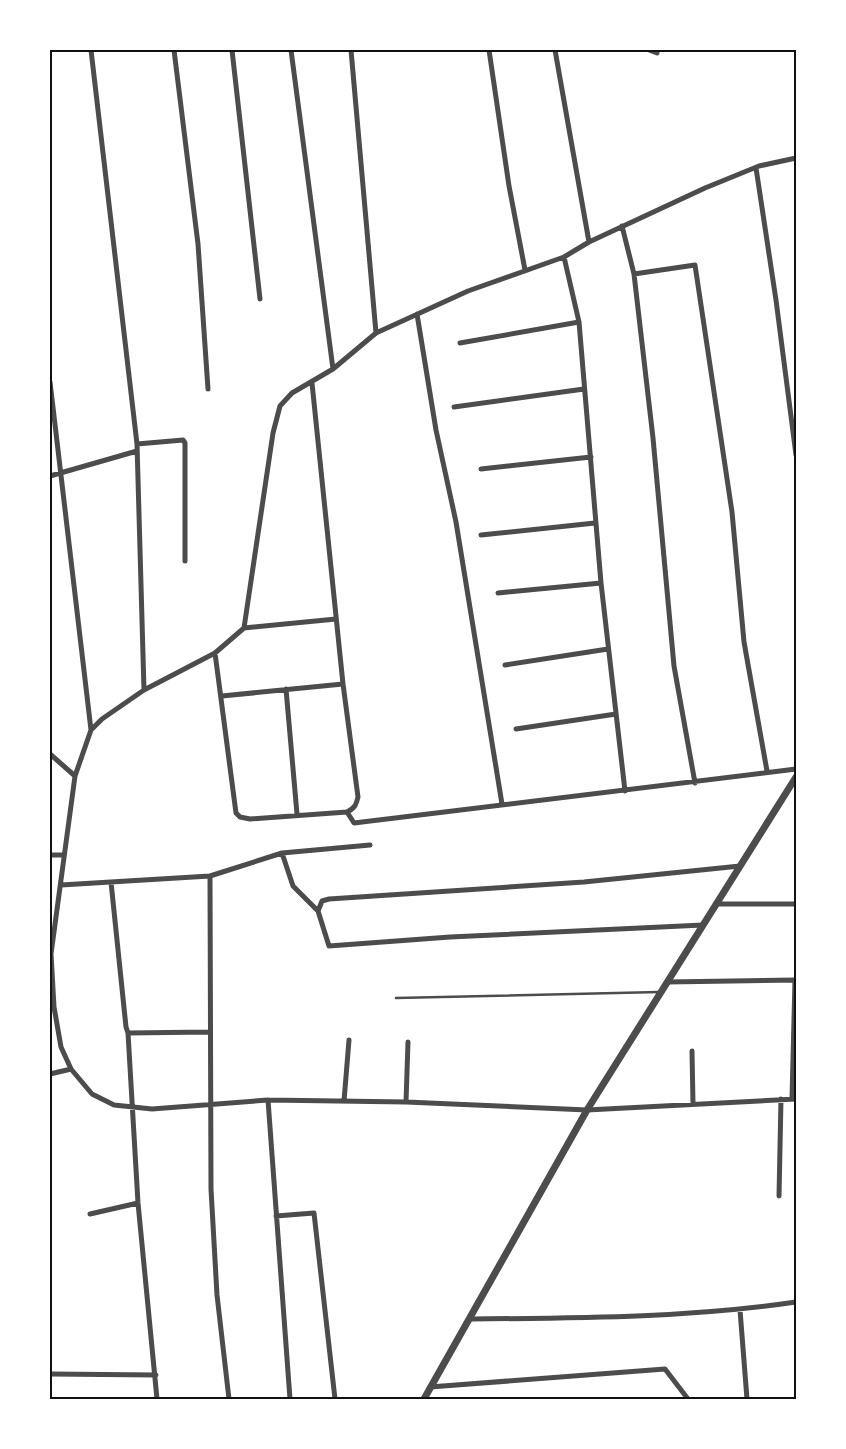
<svg xmlns="http://www.w3.org/2000/svg" width="846" height="1449" viewBox="0 0 846 1449" font-family="Merriweather,serif">
	<rect width="100%" height="100%" fill="#fff"/>
	<g fill="none" stroke-linecap="round" stroke-linejoin="round">
		<path stroke="#4c4c4c" stroke-width="2.5" d="M 396,998 L 659,992"/>
		<path stroke="#4c4c4c" stroke-width="5" d="M 91,50 L 137,444 L 144,690
			M 174,50 L 198,244 L 208,389
			M 232,50 L 260,299
			M 291,50 L 333,369
			M 351,50 L 376,333
			M 489,50 L 509,186 L 525,270
			M 555,50 L 589,242
			M 649,50 L 657,53
			M 796,158 L 759,166 L 705,188 L 589,242 L 564,257 L 468,291 L 376,333 L 333,369 L 292,393 L 280,406 L 273,433 L 244,628 L 215,653 L 144,690 L 102,719 L 91,730 L 75,776 L 51,954 L 54,1007 L 61,1047 L 71,1069 L 92,1094 L 114,1105 L 152,1109 L 268,1100 L 406,1102 L 587,1110 L 796,1099
			M 756,168 L 776,300 L 796,455
			M 622,226 L 634,274 L 653,438 L 674,666 L 695,783
			M 564,257 L 579,322 L 601,583
			M 634,274 L 695,265 L 732,512 L 744,642 L 767,771
			M 417,314 L 436,430 L 456,522 L 502,804
			M 460,343 L 579,322
			M 50,382 L 91,730
			M 454,407 L 584,389
			M 137,444 L 183,440 L 185,443 L 185,561
			M 481,469 L 591,457
			M 50,476 L 137,451
			M 481,535 L 595,523
			M 498,593 L 601,583 L 625,791
			M 244,628 L 336,619
			M 215,653 L 236,813 L 240,817 L 250,819 L 347,812 C 355,808 356,805 358,797 L 343,684 L 312,383
			M 505,665 L 608,649
			M 286,689 L 297,814
			M 222,696 L 343,684
			M 516,729 L 616,714
			M 50,754 L 75,776
			M 347,812 L 354,823 L 796,769
			M 282,853 L 293,886 L 318,911
			M 50,855 L 64,855
			M 210,876 L 282,853 L 370,845
			M 111,882 L 126,1027 L 128,1033 L 209,1032
			M 61,885 L 210,876 L 211,1189 L 217,1295 L 229,1399
			M 716,904 L 796,904
			M 703,925 L 450,937 L 329,946 L 318,911 L 322,901 L 329,899 L 584,882 L 740,866
			M 667,982 L 796,980
			M 128,1033 L 138,1203 L 157,1399
			M 692,1051 L 693,1104
			M 50,1074 L 71,1069
			M 792,1099 L 795,980
			M 268,1100 L 290,1399
			M 344,1101 L 349,1040
			M 406,1102 L 408,1042
			M 779,1196 L 781,1099
			M 90,1214 L 138,1203
			M 276,1216 L 314,1213 L 335,1399
			M 740,1310 L 747,1399
			M 469,1319 C 578,1318 688,1318 796,1302
			M 50,1374 L 156,1375
			M 430,1387 L 665,1369 L 688,1399"/>
		<path stroke="#4c4c4c" stroke-width="7" d="M 424,1399 L 587,1110 L 796,777"/>
	</g>
	<rect width="846" height="1449" fill="none" stroke="#ffffff" stroke-width="102"/>
	<rect x="51" y="51" width="744" height="1347" fill="none" stroke="#111" stroke-width="2"/>
</svg>
